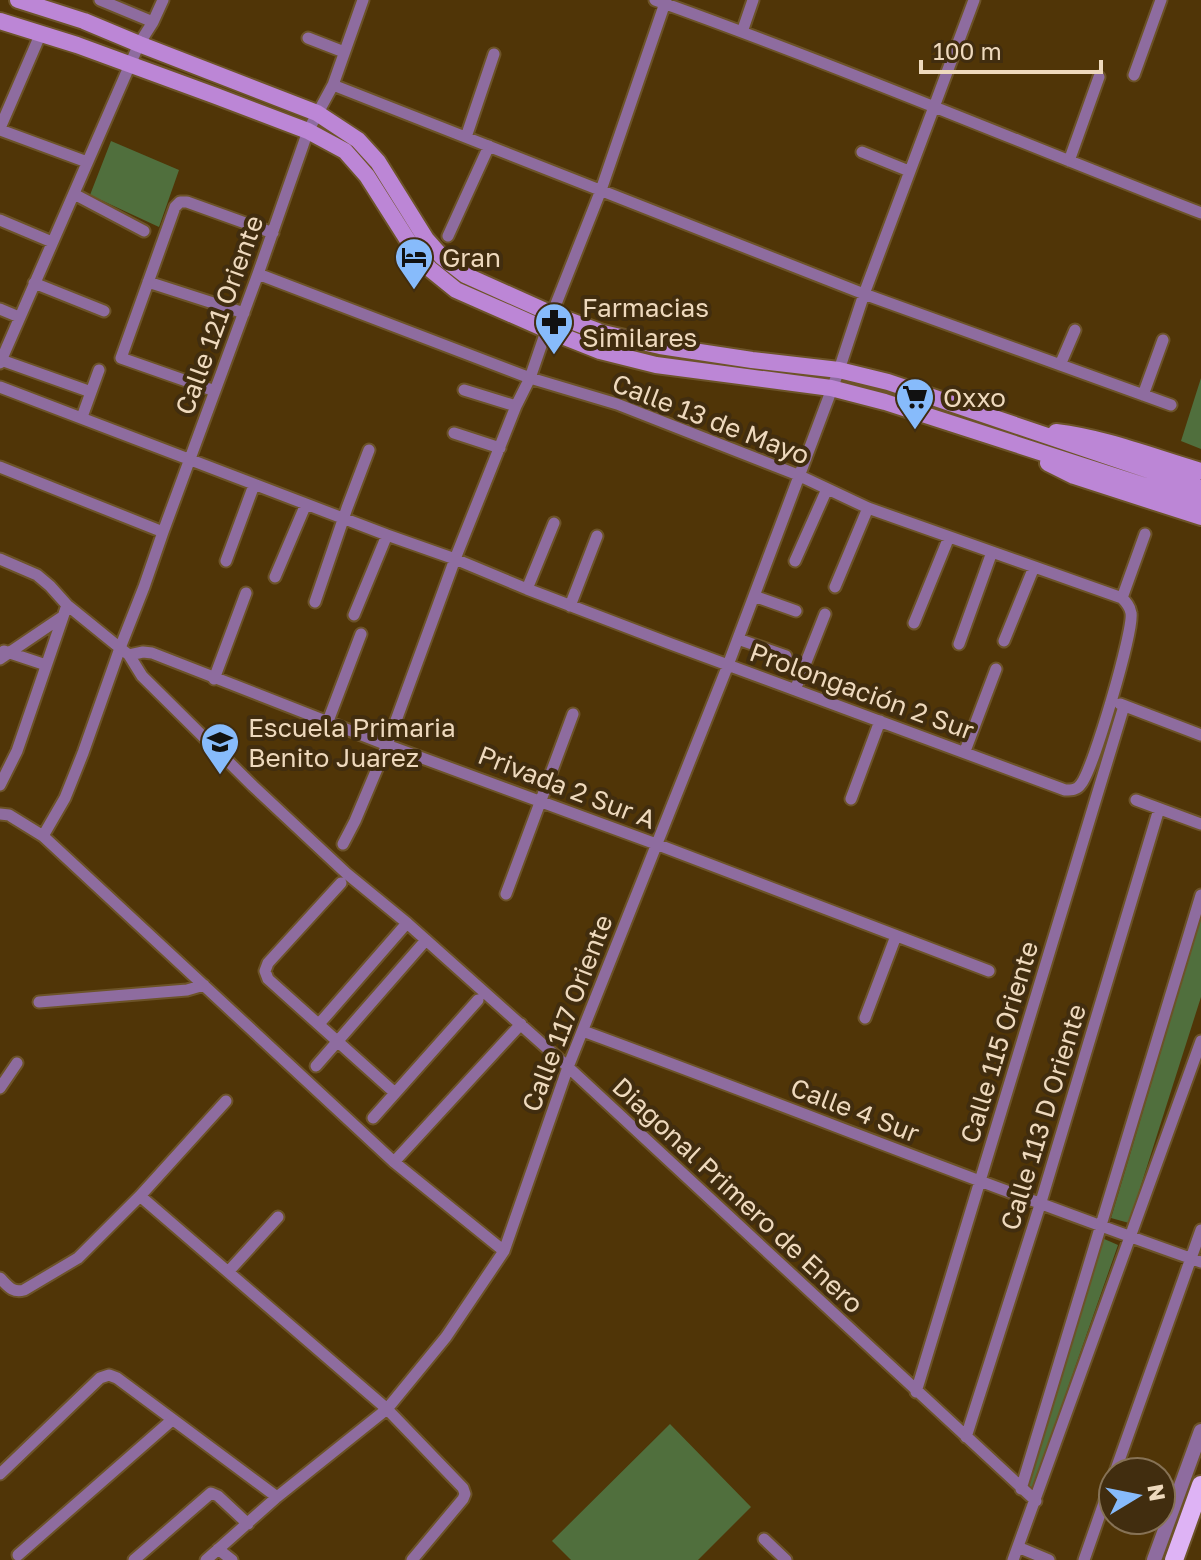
<svg xmlns="http://www.w3.org/2000/svg" width="1201" height="1560" viewBox="0 0 1201 1560" font-family="'Golos Text',sans-serif">
	<rect width="100%" height="100%" fill="#503507"/>
	<path fill="#506f3d" d="M 111,141 L 179,170 L 159,227 L 90,195 Z
		M 1201,378 L 1201,449 L 1181,441 Z
		M 1201,917 L 1201,997 L 1129,1223 L 1111,1218 Z
		M 1102,1238 L 1118,1245 L 1032,1490 L 1026,1486 Z
		M 670,1424 L 751,1507 L 698,1560 L 571,1560 L 552,1541 Z"/>
	<g fill="none" stroke-linecap="round" stroke-linejoin="round">
		<defs>
			<path id="minor" d="M 100,0 L 153,22
				M 655,0 C 839,66 1019,142 1201,213
				M 742,32 L 753,0
				M 308,38 L 344,52
				M 1134,75 L 1161,0
				M 333,85 L 864,294 L 1171,405
				M 0,128 L 41,33
				M 0,130 L 87,162
				M 466,137 L 494,54
				M 862,152 L 909,171
				M 1069,161 L 1099,77
				M 74,194 L 144,231
				M 0,220 L 52,242
				M 448,236 L 489,146
				M 148,282 L 244,313
				M 34,283 L 104,311
				M 0,309 L 19,317
				M 1,360 L 91,392
				M 0,363 L 139,44 L 153,22 L 163,0
				M 1060,365 L 1075,330
				M 0,387 L 387,535 L 455,559 L 527,589 L 671,644 L 1065,790 C 1072,790 1077,790 1081,784 C 1093,770 1134,630 1131,613 C 1130,606 1126,602 1122,598 L 868,508 L 798,475 L 617,404 L 530,378 L 258,274
				M 464,390 L 516,406
				M 215,391 L 121,358 L 175,207 L 180,202 L 187,202 L 273,233
				M 1143,395 L 1163,340
				M 82,417 L 99,370
				M 454,433 L 500,448
				M 0,467 L 163,532
				M 0,559 L 37,575 L 50,586 L 67,605 L 120,648 L 129,655 L 142,676 L 253,786 L 346,873 L 407,923 L 568,1067 L 1036,1501
				M 226,561 L 254,485
				M 795,561 L 827,489
				M 275,577 L 306,504
				M 835,587 L 868,508
				M 527,589 L 554,523
				M 754,596 L 796,611
				M 1122,598 L 1145,534
				M 315,602 L 347,508 L 369,450
				M 570,606 L 597,536
				M 354,615 L 387,535
				M 914,623 L 949,537
				M 738,639 L 786,656
				M 1004,641 L 1034,567
				M 959,644 L 992,552
				M 4,651 L 46,665
				M 129,655 L 143,652 L 152,653 L 387,745 L 656,844 L 989,971
				M 0,659 L 62,617
				M 214,679 L 246,593
				M 795,690 L 825,614
				M 1120,704 L 1201,735
				M 328,721 L 361,634
				M 965,751 L 996,669
				M 0,785 L 17,751 L 67,605
				M 851,799 L 880,721
				M 1136,800 L 1201,824
				M 0,814 L 9,815 L 43,836 L 394,1162 L 504,1251
				M 43,836 L 65,798 L 83,753 L 120,648 L 144,587 L 163,532 L 258,274 L 308,131 L 333,85 L 363,0
				M 343,844 L 355,821 L 387,745 L 455,559 L 516,406 L 530,378 L 552,314 L 601,190 L 666,0
				M 341,883 L 268,963 L 265,971 L 268,979 L 395,1093
				M 506,894 L 573,714
				M 39,1002 L 187,990 L 204,985
				M 865,1018 L 896,936
				M 319,1024 L 407,923
				M 583,1031 C 790,1107 993,1189 1201,1262
				M 316,1066 L 426,940
				M 0,1088 L 17,1063
				M 373,1118 L 478,1000
				M 394,1162 L 521,1024
				M 140,1196 L 387,1409 L 463,1488 L 465,1494 L 463,1499 L 412,1560
				M 228,1272 L 278,1217
				M 0,1278 C 8,1286 12,1293 24,1290 L 78,1258 L 140,1196 L 226,1101
				M 916,1392 L 1124,706
				M 966,1437 L 1040,1205 L 1159,809
				M 1115,1472 L 1201,1230
				M 0,1474 L 100,1378 L 109,1375 L 117,1378 L 277,1497
				M 1021,1489 L 1201,895
				M 764,1539 L 786,1560
				M 1018,1547 L 1049,1560
				M 218,1549 L 232,1560
				M 18,1555 L 172,1420
				M 134,1560 L 211,1493 L 218,1496 L 248,1524
				M 206,1560 L 277,1497 L 387,1409 L 446,1337 L 504,1251 L 568,1067 L 728,665 L 839,370 L 864,294 L 974,0
				M 1013,1560 L 1201,1041
				M 1084,1560 L 1113,1477"/>
			<path id="tertiary" d="M 1154,1560 L 1201,1431"/>
			<path id="secondary" d="M 18,0 L 84,21 L 139,44 L 317,113 L 358,140 L 378,162 L 426,239 L 442,257 L 465,275 L 552,314 L 603,333 L 660,346 L 752,360 L 839,370 L 888,382 L 1201,488
				M 0,21 L 77,45 L 216,96 L 308,131 L 345,151 L 367,176 L 412,247 L 430,269 L 456,290 L 547,330 L 600,351 L 656,365 L 831,388 L 885,402 L 1201,504
				M 1056,432 C 1106,438 1153,457 1201,471
				M 1048,463 L 1074,476 L 1201,517"/>
			<path id="trunk" d="M 1174,1560 L 1201,1485"/>
		</defs>
		<use href="#minor" stroke="#6c5328" stroke-width="15"/>
		<use href="#tertiary" stroke="#6c5328" stroke-width="18"/>
		<use href="#secondary" stroke="#6c5328" stroke-width="20"/>
		<use href="#trunk" stroke="#6c5328" stroke-width="22"/>
		<use href="#minor" stroke="#8e6c9f" stroke-width="11"/>
		<use href="#tertiary" stroke="#8e6c9f" stroke-width="14"/>
		<use href="#secondary" stroke="#bc86d6" stroke-width="16"/>
		<use href="#trunk" stroke="#deb3f5" stroke-width="18"/>
	</g>
	<defs>
		<symbol id="hotel-pin" viewBox="-11 -11 22 30"><path d="M0 17L-7.5 6A9.5 9.5 0 1 1 7.5 6Z" fill="#87bbfb" stroke="#412d0f"/><path d="M-6-4.5h1.5V1H6V5H4.5V3h-9V5H-6ZM-4 0a1.8 1.8 0 1 1 3.6 0ZM.5 0V-2.5h3Q6-2.5 6 0Z" fill="#111"/></symbol>
		<symbol id="pharmacy-pin" viewBox="-11 -11 22 30"><path d="M0 17L-7.5 6A9.5 9.5 0 1 1 7.5 6Z" fill="#87bbfb" stroke="#412d0f"/><path d="M-2-6h4v4h4v4h-4v4h-4v-4h-4v-4h4Z" fill="#111"/></symbol>
		<symbol id="supermarket-pin" viewBox="-11 -11 22 30"><path d="M0 17L-7.5 6A9.5 9.5 0 1 1 7.5 6Z" fill="#87bbfb" stroke="#412d0f"/><path d="M-6-5.5h2.5l.6 2H6L4.5 2H-2.5L-4.4-4H-6ZM-1.5 3.2a1.3 1.3 0 1 0 .1 0ZM3 3.2a1.3 1.3 0 1 0 .1 0Z" fill="#111"/></symbol>
		<symbol id="school-pin" viewBox="-11 -11 22 30"><path d="M0 17L-7.5 6A9.5 9.5 0 1 1 7.5 6Z" fill="#87bbfb" stroke="#412d0f"/><path d="M0-5L7-2L0 1L-7-2ZM-4 1L0 2.5L4 1V4Q0 6-4 4Z" fill="#111"/></symbol>
	</defs>
	<g fill-rule="evenodd">
		<use href="#hotel-pin" x="392" y="235" width="44" height="60"/>
		<use href="#pharmacy-pin" x="532" y="300" width="44" height="60"/>
		<use href="#supermarket-pin" x="893" y="375" width="44" height="60"/>
		<use href="#school-pin" x="198" y="720" width="44" height="60"/>
	</g>
	<g text-anchor="middle" dominant-baseline="central" stroke-width="8" stroke-linejoin="round" paint-order="stroke">
		<g font-size="26" fill="#eed9bd" stroke="#412d0f" text-anchor="start">
			<text x="442" y="257">Gran</text>
			<text x="582" y="307">Farmacias<tspan x="582" dy="30">Similares</tspan></text>
			<text x="943" y="397">Oxxo</text>
			<text x="248" y="727">Escuela Primaria<tspan x="248" dy="30">Benito Juarez</tspan></text>
		</g>
		<g font-size="26" fill="#eed9bd" stroke="#412d0f">
			<text transform="translate(219 315) rotate(-70)">Calle 121 Oriente</text>
			<text transform="translate(711 419) rotate(21)">Calle 13 de Mayo</text>
			<text transform="translate(862 691) rotate(20)">Prolongación 2 Sur</text>
			<text transform="translate(567 787) rotate(21)">Privada 2 Sur A</text>
			<text transform="translate(567 1013) rotate(-69)">Calle 117 Oriente</text>
			<text transform="translate(999 1042) rotate(-73)">Calle 115 Oriente</text>
			<text transform="translate(855 1110) rotate(21)">Calle 4 Sur</text>
			<text transform="translate(1043 1117) rotate(-73)">Calle 113 D Oriente</text>
			<text transform="translate(738 1195) rotate(43)">Diagonal Primero de Enero</text>
		</g>
	</g>
	<g transform="translate(1137 1496) rotate(80)"><circle r="38" fill="#412d0f" stroke="#867255" stroke-width="2"/>
	<path d="M0-6L14 30L0 20L-14 30Z" fill="#87bbfb"/>
	<text y="-12" font-size="22" font-weight="bold" text-anchor="middle" fill="#eed9bd">N</text>
	</g>
	<path d="M921 60v12h180v-12" fill="none" stroke="#eed9bd" stroke-width="4"/>
	<text x="933" y="60" font-size="24" fill="#eed9bd" stroke="#412d0f" stroke-width="6" paint-order="stroke">100 m</text>
</svg>
